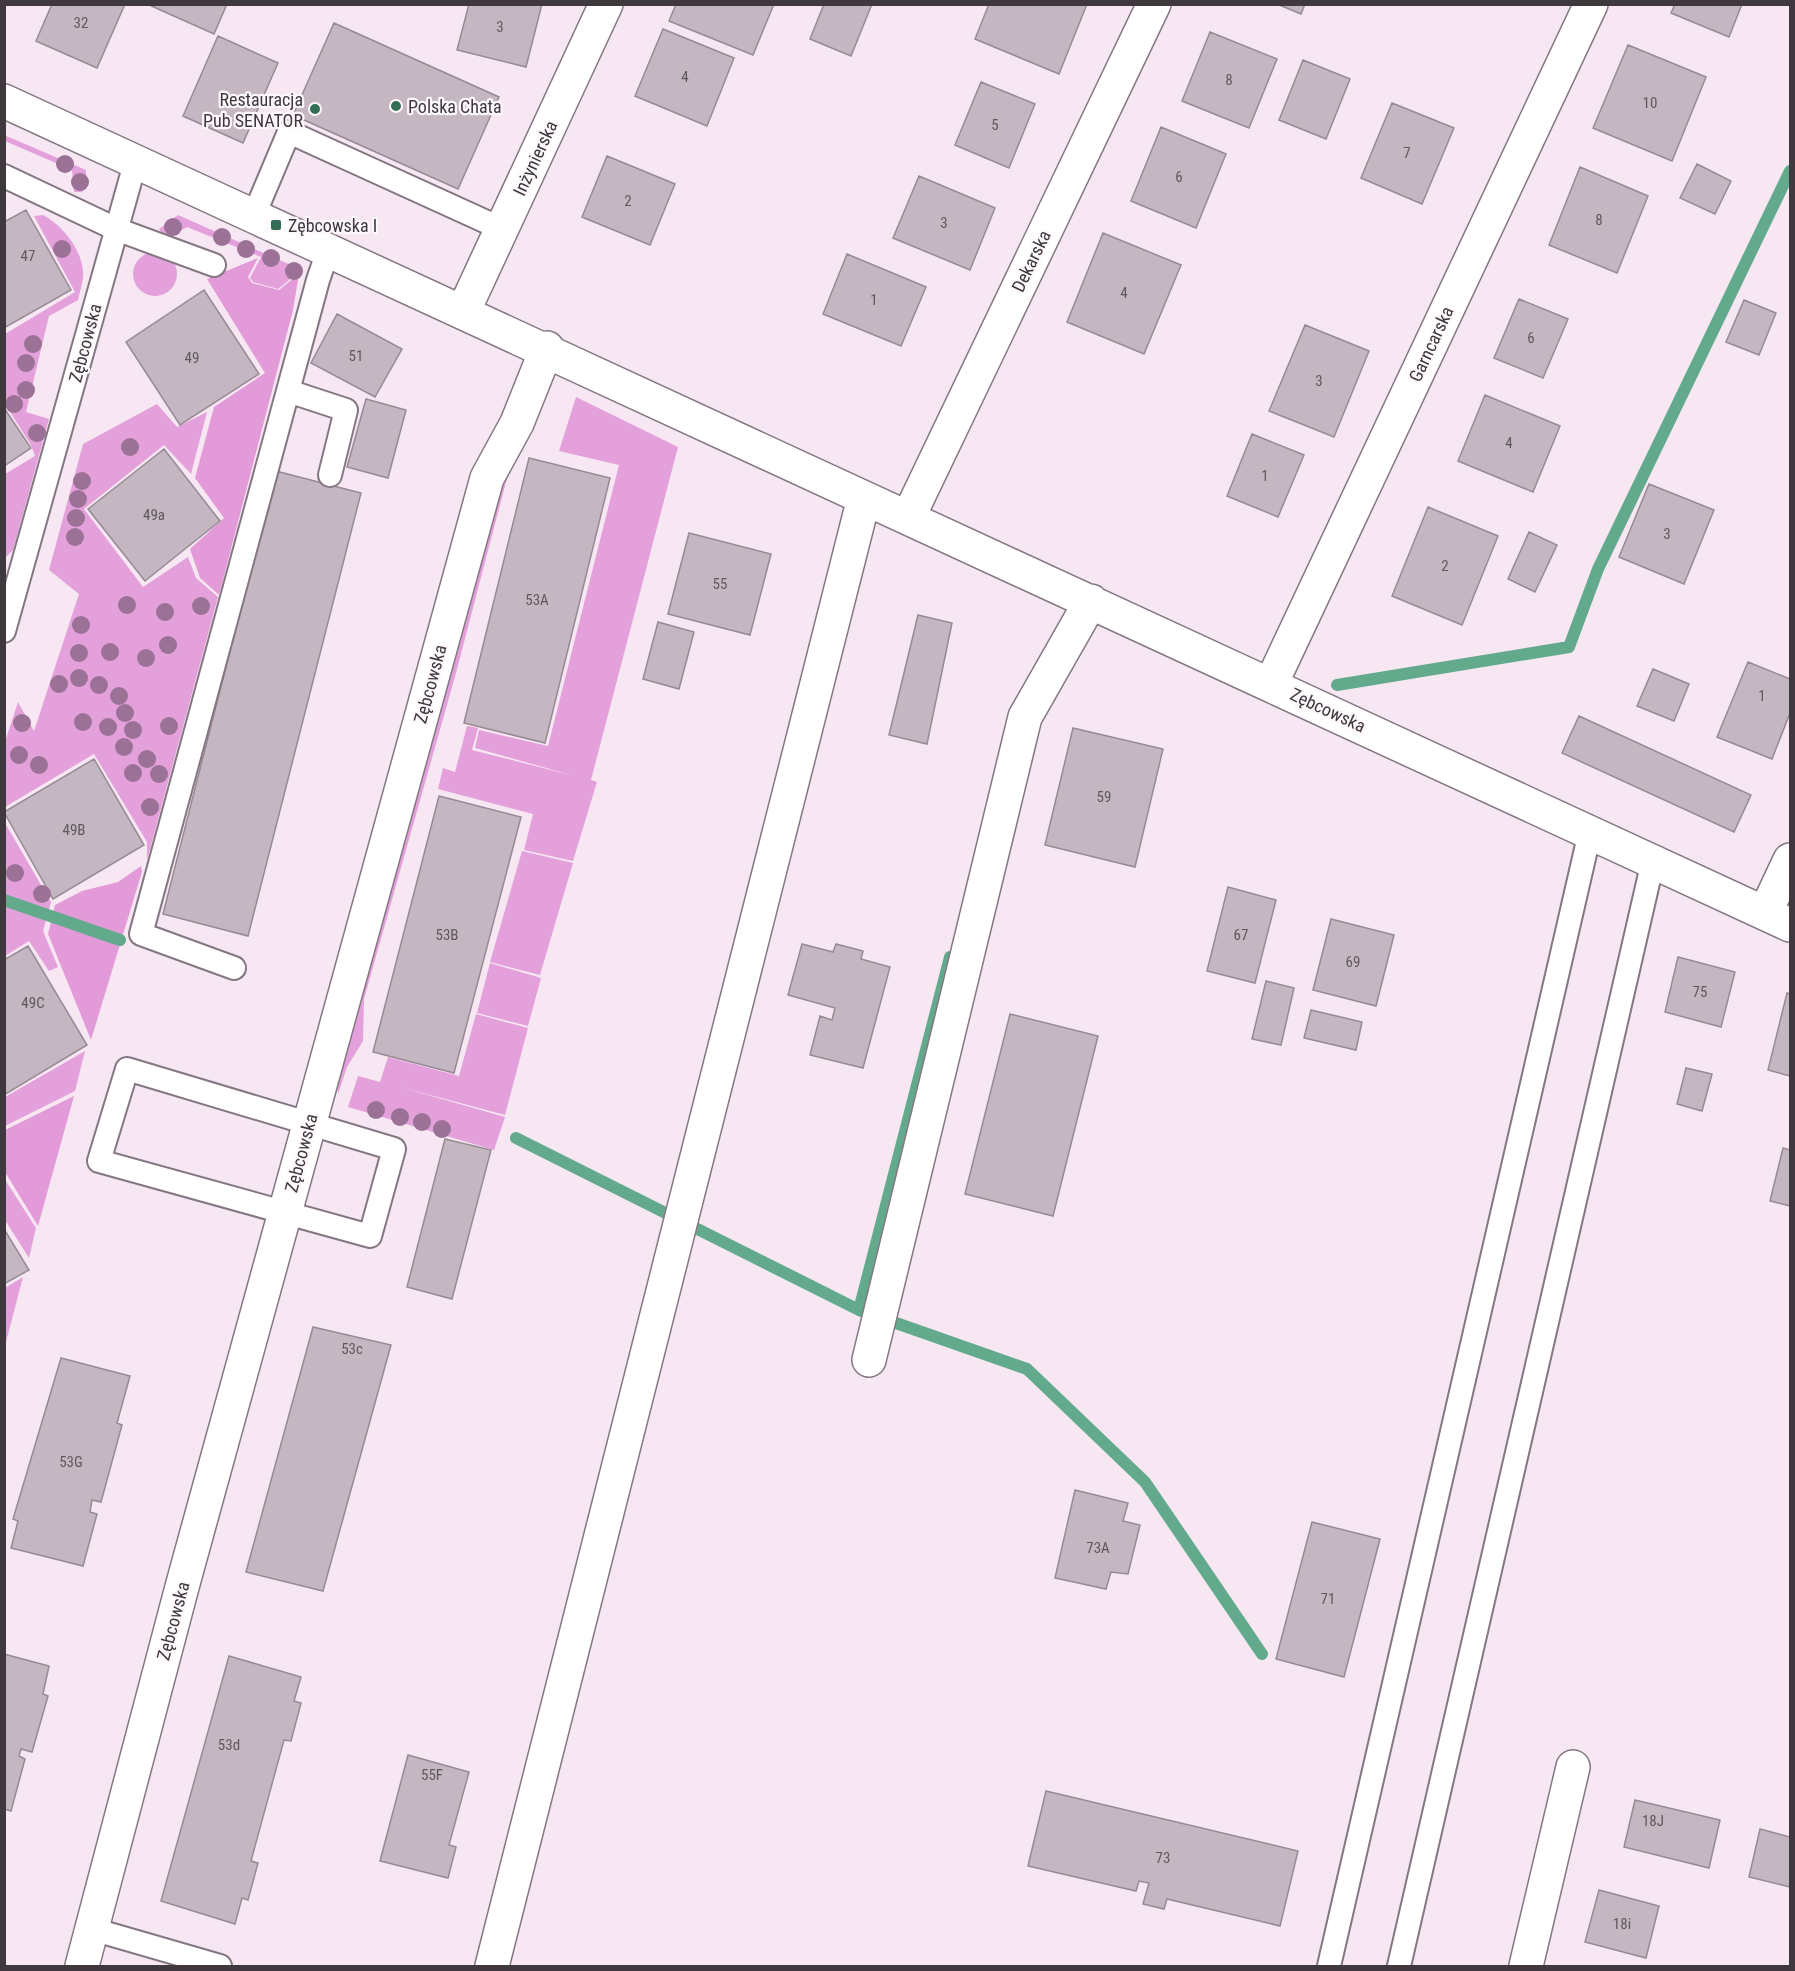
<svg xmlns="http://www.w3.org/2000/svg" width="1795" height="1971" viewBox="0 0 1795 1971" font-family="'Roboto Condensed',sans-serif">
	<rect width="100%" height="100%" fill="#f6e7f3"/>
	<path fill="#e4a0da" d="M 4,135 L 86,170 L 86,189 L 81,192 L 74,192 L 72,170 L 5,141 Z
		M 43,215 C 62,225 81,248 83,271 C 84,280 80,291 78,300 L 49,316 L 26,412 L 49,419 L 13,550 L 5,558 L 5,474 L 35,456 L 31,445 L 5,404 L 5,334 L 75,292 L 34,216 Z
		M 178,215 L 302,270 L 278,289 L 253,282 L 250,278 L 261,257 L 187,227 L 166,239 L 159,229 Z
		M133 274a22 22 0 1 1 44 0a22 22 0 1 1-44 0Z
		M 576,397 L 678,447 L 591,780 L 597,782 L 573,861 L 524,850 L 533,814 L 438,789 L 443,768 L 455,772 L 467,726 L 478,728 L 472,750 L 575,776 L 475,748 L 479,730 L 548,746 L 619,465 L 559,451 Z
		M 157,404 L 177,427 L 207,412 L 191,474 L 164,445 L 84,509 L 143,587 L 188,557 L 196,578 L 218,597 L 147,860 L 147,842 L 94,754 L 5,807 L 5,742 L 18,702 L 34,731 L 79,594 L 49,570 L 83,444 Z
		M 512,459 L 456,673 L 364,999 L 363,1041 L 347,1067 L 338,1094 L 337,1085 L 497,489 Z
		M 5,823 L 51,902 L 43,931 L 58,967 L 49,971 L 29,941 L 5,956 Z
		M 522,851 L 573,863 L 540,975 L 490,962 Z
		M 490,963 L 541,978 L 528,1026 L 477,1013 Z
		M 476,1014 L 528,1028 L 505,1115 L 400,1087 L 505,1117 L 494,1150 L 348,1107 L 358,1076 L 380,1082 L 388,1057 L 459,1076 Z
		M 85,1051 L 75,1091 L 5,1126 L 5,1097 Z
		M 4,1178 L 36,1228 L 29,1258 L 5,1220 Z
		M 23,1277 L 5,1346 L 5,1288 Z"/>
	<path fill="#e29bd8" d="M 258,258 L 248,277 L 252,283 L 279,290 L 299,274 L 293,310 L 219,595 L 200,578 L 190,549 L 224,518 L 195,478 L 214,407 L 265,373 L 207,279 Z
		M 141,866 L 142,872 L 91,1040 L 48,934 L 55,905 L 82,891 L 118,882 Z
		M 74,1096 L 38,1226 L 5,1172 L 5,1130 Z"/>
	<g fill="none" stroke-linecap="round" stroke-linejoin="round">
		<path stroke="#63aa8d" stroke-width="12" d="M 1337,685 L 1569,647 L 1598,569 L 1790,171
			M 4,900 L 120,940
			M 950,957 L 859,1310 L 1027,1369 L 1145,1482 L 1262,1654
			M 516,1138 L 859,1310"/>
	</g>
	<path fill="#c4b7c2" stroke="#978a94" stroke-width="1.5" d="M 52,4 L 125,4 L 97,68 L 36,41 Z
		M 147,4 L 227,4 L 214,34 Z
		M 469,4 L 542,4 L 526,67 L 457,50 Z
		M 676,4 L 774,4 L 753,55 L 669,21 Z
		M 824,4 L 872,4 L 851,56 L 810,39 Z
		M 989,4 L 1087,4 L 1059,74 L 975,39 Z
		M 1277,4 L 1305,4 L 1301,14 Z
		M 1675,4 L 1742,4 L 1729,37 L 1671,13 Z
		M 334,23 L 499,97 L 458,189 L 293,115 Z
		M 663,29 L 734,58 L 707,126 L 635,96 Z
		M 1210,32 L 1277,59 L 1249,128 L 1182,101 Z
		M 218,36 L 278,63 L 243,143 L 183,116 Z
		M 1628,45 L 1706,77 L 1672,161 L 1593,128 Z
		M 1303,60 L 1350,79 L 1326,139 L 1279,120 Z
		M 981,82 L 1035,104 L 1009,168 L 955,145 Z
		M 1392,103 L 1454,128 L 1422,204 L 1361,178 Z
		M 1161,127 L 1226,154 L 1196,228 L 1131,201 Z
		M 607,156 L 675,184 L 650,245 L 582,217 Z
		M 1697,164 L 1731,181 L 1715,214 L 1680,198 Z
		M 1580,167 L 1648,196 L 1617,273 L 1549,245 Z
		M 919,176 L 995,208 L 970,270 L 893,238 Z
		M 26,210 L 71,290 L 4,328 L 4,222 Z
		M 1103,233 L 1181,265 L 1144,354 L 1067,322 Z
		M 847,254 L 926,287 L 901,346 L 823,314 Z
		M 204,290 L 259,374 L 180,425 L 126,342 Z
		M 1519,299 L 1568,319 L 1543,378 L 1494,358 Z
		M 1744,300 L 1776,313 L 1759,355 L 1726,342 Z
		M 337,314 L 402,349 L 375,397 L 311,363 Z
		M 1305,325 L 1369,351 L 1334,437 L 1269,411 Z
		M 1485,395 L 1560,426 L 1533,492 L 1458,461 Z
		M 366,399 L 406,410 L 388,478 L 347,467 Z
		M 4,408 L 31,448 L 4,466 Z
		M 1252,434 L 1304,455 L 1278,517 L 1227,496 Z
		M 164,449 L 220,521 L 145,581 L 88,509 Z
		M 529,458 L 610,478 L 545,743 L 464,723 Z
		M 276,471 L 361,493 L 248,936 L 163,914 Z
		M 1649,484 L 1714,510 L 1684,584 L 1619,557 Z
		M 1428,507 L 1498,536 L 1462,625 L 1392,596 Z
		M 1529,532 L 1557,545 L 1535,592 L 1508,579 Z
		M 689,533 L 771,554 L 750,635 L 668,614 Z
		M 918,615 L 952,623 L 927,744 L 889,735 Z
		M 658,622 L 694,632 L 679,689 L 643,679 Z
		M 1748,662 L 1790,679 L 1790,713 L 1772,759 L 1717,737 Z
		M 1653,669 L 1689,684 L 1674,721 L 1637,706 Z
		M 1579,716 L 1751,795 L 1734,832 L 1562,753 Z
		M 1073,728 L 1163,749 L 1135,867 L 1045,845 Z
		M 94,759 L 144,845 L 53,899 L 4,812 Z
		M 439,796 L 521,817 L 454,1073 L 373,1052 Z
		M 1228,887 L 1276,900 L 1255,983 L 1207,971 Z
		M 1331,919 L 1394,935 L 1376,1006 L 1313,990 Z
		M 802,944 L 833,952 L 836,944 L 863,951 L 861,959 L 890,967 L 863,1068 L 810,1055 L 820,1016 L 832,1020 L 835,1008 L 788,995 Z
		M 28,946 L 87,1045 L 4,1095 L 4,960 Z
		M 1678,957 L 1735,972 L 1721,1027 L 1665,1012 Z
		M 1266,981 L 1294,988 L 1281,1045 L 1252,1039 Z
		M 1787,993 L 1790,994 L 1790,1076 L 1768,1070 Z
		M 1311,1010 L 1362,1022 L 1356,1050 L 1304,1038 Z
		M 1010,1014 L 1098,1036 L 1053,1216 L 965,1194 Z
		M 1686,1068 L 1712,1074 L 1702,1111 L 1677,1104 Z
		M 445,1139 L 491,1150 L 452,1299 L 407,1287 Z
		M 1783,1148 L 1790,1150 L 1790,1206 L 1770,1201 Z
		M 4,1229 L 29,1270 L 4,1284 Z
		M 313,1327 L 391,1345 L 323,1591 L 246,1572 Z
		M 61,1358 L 130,1376 L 117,1423 L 122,1425 L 101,1502 L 92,1500 L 90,1512 L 97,1514 L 83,1566 L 11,1548 L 18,1521 L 13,1519 Z
		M 1075,1490 L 1128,1503 L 1123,1521 L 1140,1525 L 1128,1574 L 1111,1572 L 1106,1589 L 1055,1578 Z
		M 1312,1522 L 1380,1539 L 1344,1677 L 1276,1659 Z
		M 4,1654 L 49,1666 L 43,1694 L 48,1696 L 32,1752 L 21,1749 L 19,1756 L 25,1759 L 11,1811 L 4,1809 Z
		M 229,1656 L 301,1677 L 294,1701 L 301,1703 L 291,1741 L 284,1740 L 251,1861 L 258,1863 L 248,1900 L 242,1898 L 235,1924 L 161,1901 Z
		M 408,1755 L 469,1772 L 449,1845 L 456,1847 L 448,1878 L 380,1861 Z
		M 1046,1791 L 1298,1851 L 1280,1926 L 1167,1899 L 1164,1909 L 1143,1904 L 1149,1883 L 1139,1881 L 1136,1891 L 1028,1866 Z
		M 1635,1800 L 1720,1820 L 1709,1868 L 1624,1847 Z
		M 1760,1829 L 1790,1837 L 1790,1887 L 1749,1877 Z
		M 1599,1890 L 1659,1906 L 1646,1958 L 1585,1942 Z"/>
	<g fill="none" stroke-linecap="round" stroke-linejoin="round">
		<defs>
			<path id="lane" d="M 4,176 L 116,229 L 214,265
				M 254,215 L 289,132 L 502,229
				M 288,391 L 346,410 L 330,475
				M 4,631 L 136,160
				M 234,968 L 141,934 L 318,280 L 329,248
				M 127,1069 L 394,1149 L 370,1236 L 99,1161 Z
				M 92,1929 L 220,1966
				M 1329,1966 L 1590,832
				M 1399,1966 L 1653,861"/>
			<path id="street" d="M 4,101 C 602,372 1194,652 1790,925
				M 464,310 L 606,4
				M 908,518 L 1154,4
				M 1271,684 L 1591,4
				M 1765,913 L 1790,860
				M 869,1360 L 1025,717 L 1091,601
				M 82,1966 L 182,1587 L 487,478 L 517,423 L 547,348
				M 492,1966 L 864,498
				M 1526,1966 L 1573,1767"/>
		</defs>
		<use href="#lane" stroke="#847782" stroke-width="26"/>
		<use href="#street" stroke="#847782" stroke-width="36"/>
		<use href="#lane" stroke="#fff" stroke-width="22"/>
		<use href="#street" stroke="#fff" stroke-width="33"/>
	</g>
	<g fill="#9b7196">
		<circle cx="65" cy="164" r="9"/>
		<circle cx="80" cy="182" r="9"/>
		<circle cx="173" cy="227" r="9"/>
		<circle cx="222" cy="237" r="9"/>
		<circle cx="62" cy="249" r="9"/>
		<circle cx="246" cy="249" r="9"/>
		<circle cx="271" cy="258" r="9"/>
		<circle cx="294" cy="271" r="9"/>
		<circle cx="33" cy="344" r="9"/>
		<circle cx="26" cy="363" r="9"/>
		<circle cx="26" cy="390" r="9"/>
		<circle cx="14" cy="404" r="9"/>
		<circle cx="37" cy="433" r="9"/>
		<circle cx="130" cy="447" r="9"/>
		<circle cx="82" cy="481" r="9"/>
		<circle cx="78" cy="499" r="9"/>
		<circle cx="76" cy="518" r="9"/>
		<circle cx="75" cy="537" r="9"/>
		<circle cx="127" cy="605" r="9"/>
		<circle cx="201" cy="606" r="9"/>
		<circle cx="165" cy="612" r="9"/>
		<circle cx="81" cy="625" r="9"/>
		<circle cx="168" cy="645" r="9"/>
		<circle cx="110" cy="652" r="9"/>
		<circle cx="79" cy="653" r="9"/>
		<circle cx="146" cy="658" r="9"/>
		<circle cx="79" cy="678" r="9"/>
		<circle cx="59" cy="684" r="9"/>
		<circle cx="99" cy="685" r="9"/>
		<circle cx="119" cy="696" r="9"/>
		<circle cx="125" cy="713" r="9"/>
		<circle cx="83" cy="722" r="9"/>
		<circle cx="22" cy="723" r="9"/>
		<circle cx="169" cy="726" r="9"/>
		<circle cx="108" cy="727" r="9"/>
		<circle cx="133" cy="730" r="9"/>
		<circle cx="124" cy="747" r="9"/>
		<circle cx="19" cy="755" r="9"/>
		<circle cx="147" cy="759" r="9"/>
		<circle cx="39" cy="765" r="9"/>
		<circle cx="133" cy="773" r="9"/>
		<circle cx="159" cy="774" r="9"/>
		<circle cx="150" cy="807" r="9"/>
		<circle cx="15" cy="873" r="9"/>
		<circle cx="42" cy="894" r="9"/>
		<circle cx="376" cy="1110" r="9"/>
		<circle cx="400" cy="1117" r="9"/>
		<circle cx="422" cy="1122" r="9"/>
		<circle cx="442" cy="1129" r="9"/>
	</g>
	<g fill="#346d56" stroke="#fef8fc" stroke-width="2">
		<circle cx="396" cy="106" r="6"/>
		<circle cx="315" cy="109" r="6"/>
		<rect x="270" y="219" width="12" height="12" rx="3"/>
	</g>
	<g text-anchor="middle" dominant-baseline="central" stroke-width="4.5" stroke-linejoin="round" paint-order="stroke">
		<g font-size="15" fill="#60585f">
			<text x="81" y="23">32</text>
			<text x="500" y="27">3</text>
			<text x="685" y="77">4</text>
			<text x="1229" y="80">8</text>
			<text x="1650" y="103">10</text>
			<text x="995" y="125">5</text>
			<text x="1407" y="153">7</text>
			<text x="1179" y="177">6</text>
			<text x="628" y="201">2</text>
			<text x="1599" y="220">8</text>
			<text x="944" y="223">3</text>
			<text x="28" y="256">47</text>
			<text x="1124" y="293">4</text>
			<text x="874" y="300">1</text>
			<text x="1531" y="338">6</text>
			<text x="356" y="356">51</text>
			<text x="192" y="358">49</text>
			<text x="1319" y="381">3</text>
			<text x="1509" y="443">4</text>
			<text x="1265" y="476">1</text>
			<text x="154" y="515">49a</text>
			<text x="1667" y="534">3</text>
			<text x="1445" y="566">2</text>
			<text x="720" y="584">55</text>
			<text x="537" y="600">53A</text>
			<text x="1762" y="696">1</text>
			<text x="1104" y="797">59</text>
			<text x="74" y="830">49B</text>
			<text x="447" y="935">53B</text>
			<text x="1241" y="935">67</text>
			<text x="1353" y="962">69</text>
			<text x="1700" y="992">75</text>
			<text x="33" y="1003">49C</text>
			<text x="352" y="1349">53c</text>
			<text x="71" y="1462">53G</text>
			<text x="1098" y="1548">73A</text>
			<text x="1328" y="1599">71</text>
			<text x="229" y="1745">53d</text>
			<text x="432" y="1775">55F</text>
			<text x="1653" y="1821">18J</text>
			<text x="1163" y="1858">73</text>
			<text x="1622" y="1924">18i</text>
		</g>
		<g font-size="18" fill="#3f393e" stroke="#fef8fc" text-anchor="start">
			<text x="303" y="99" text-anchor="end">Restauracja<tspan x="303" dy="21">Pub SENATOR</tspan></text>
			<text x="408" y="106">Polska Chata</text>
			<text x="288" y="225">Zębcowska I</text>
		</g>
		<g font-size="18" fill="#3f393e" stroke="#fef8fc">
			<text transform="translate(535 158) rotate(-65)">Inżynierska</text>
			<text transform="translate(1031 261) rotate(-64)">Dekarska</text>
			<text transform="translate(85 343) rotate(-75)">Zębcowska</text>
			<text transform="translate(1431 344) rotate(-65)">Garncarska</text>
			<text transform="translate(430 684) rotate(-75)">Zębcowska</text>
			<text transform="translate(1328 710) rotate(25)">Zębcowska</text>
			<text transform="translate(301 1153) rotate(-75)">Zębcowska</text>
			<text transform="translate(173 1621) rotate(-75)">Zębcowska</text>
		</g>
	</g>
	<rect width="1795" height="1971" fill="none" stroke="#3f393e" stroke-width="12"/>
</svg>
